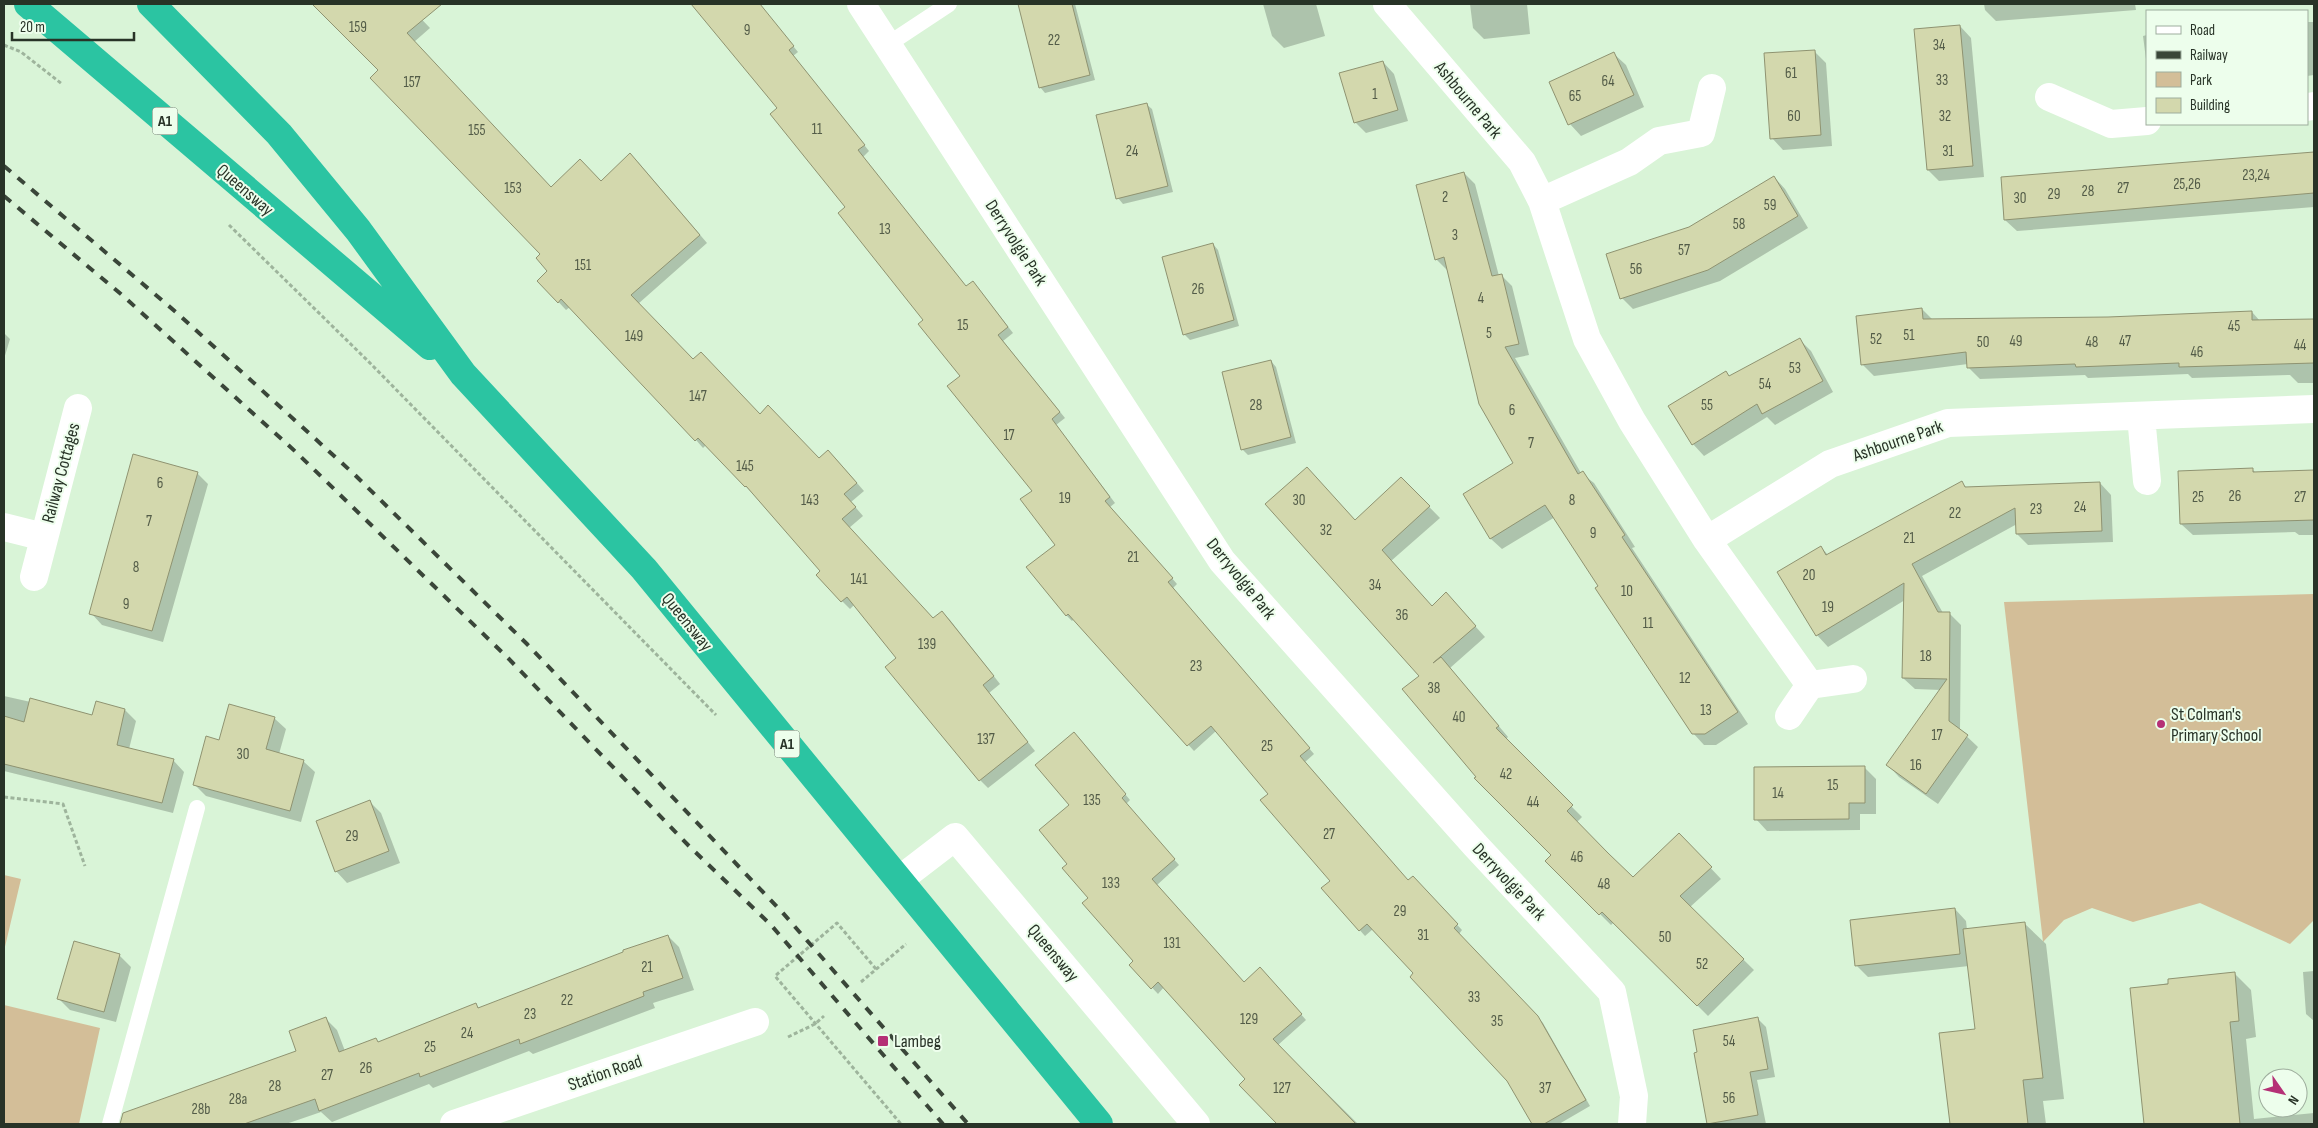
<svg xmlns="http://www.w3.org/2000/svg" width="2318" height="1128" viewBox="0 0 2318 1128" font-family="'Sofia Sans Condensed',sans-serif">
	<rect width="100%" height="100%" fill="#d9f4d7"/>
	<path fill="#d3be98" d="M 2314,594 L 2314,920 L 2290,944 L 2200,903 L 2133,922 L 2092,908 L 2064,920 L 2043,942 L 2004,602 Z
		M 4,875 L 21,879 L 4,951 Z
		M 4,1005 L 100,1028 L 79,1124 L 4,1124 Z"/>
	<path fill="#0003" d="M 314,4 L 407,4 L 430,28 L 414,42 L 551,189 L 601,182 L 638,162 L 707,243 L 638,304 L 693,361 L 760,415 L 819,460 L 828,451 L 836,459 L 864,491 L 851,502 L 863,516 L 849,528 L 933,619 L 942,612 L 950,620 L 1000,684 L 989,693 L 1035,751 L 988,788 L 980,780 L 898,658 L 855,604 L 850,609 L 842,601 L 818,575 L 822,571 L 753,494 L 706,445 L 703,448 L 696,440 L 570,307 L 566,310 L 539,281 L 549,271 L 542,254 L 380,70 Z
		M 693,4 L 759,4 L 798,52 L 793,56 L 869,151 L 863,157 L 967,288 L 978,288 L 1013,333 L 1003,341 L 1065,418 L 1056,425 L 1115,503 L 1110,507 L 1177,584 L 1172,589 L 1314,754 L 1305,762 L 1409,882 L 1418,883 L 1462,930 L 1459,934 L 1543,1023 L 1590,1106 L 1559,1124 L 1533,1124 L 1508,1080 L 1415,973 L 1373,929 L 1365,936 L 1323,889 L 1332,881 L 1269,794 L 1216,731 L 1194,751 L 1074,619 L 1072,621 L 1067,616 L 1028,568 L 1056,545 L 1033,491 L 925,320 L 778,109 Z
		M 1026,4 L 1075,4 L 1095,80 L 1045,93 L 1040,87 L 1020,5 Z
		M 1263,4 L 1316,4 L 1325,36 L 1284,48 L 1272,36 Z
		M 1470,4 L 1527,4 L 1530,34 L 1484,39 L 1473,28 Z
		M 1984,4 L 2135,4 L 2136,10 L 1996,21 L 1985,10 Z
		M 2307,22 L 2314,22 L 2314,75 L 2307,76 Z
		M 1960,26 L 1971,38 L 1984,177 L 1939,181 L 1928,170 Z
		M 2147,35 L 2147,67 L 2143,36 Z
		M 1815,52 L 1826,63 L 1832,146 L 1783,150 L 1772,138 Z
		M 1614,54 L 1626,65 L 1644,107 L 1581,136 L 1570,124 Z
		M 1383,62 L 1394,74 L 1408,121 L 1366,133 L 1355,122 Z
		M 1146,104 L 1152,109 L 1173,192 L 1123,204 L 1118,198 Z
		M 2314,153 L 2314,207 L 2017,231 L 2005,220 L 2002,178 Z
		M 1464,173 L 1475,184 L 1499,276 L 1501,275 L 1512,286 L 1529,355 L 1515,358 L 1581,473 L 1594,483 L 1635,547 L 1632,548 L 1748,724 L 1716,745 L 1704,745 L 1693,733 L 1555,517 L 1502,549 L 1491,539 L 1464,495 L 1515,463 L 1447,270 L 1436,259 Z
		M 1774,177 L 1785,189 L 1808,228 L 1720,281 L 1633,309 L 1622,298 L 1690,228 Z
		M 1213,244 L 1218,250 L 1239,326 L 1190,340 L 1184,334 Z
		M 1922,309 L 1933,320 L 2108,318 L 2252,312 L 2260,321 L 2314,320 L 2314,383 L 2298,383 L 2290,375 L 2192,378 L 2188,374 L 2088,378 L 2085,375 L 1980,379 L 1968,367 L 1968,364 L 1874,376 L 1863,365 Z
		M 4,333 L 10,339 L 4,359 Z
		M 1799,339 L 1811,351 L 1833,392 L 1775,425 L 1767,417 L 1704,456 L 1693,444 L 1726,372 L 1730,377 Z
		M 1271,361 L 1276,367 L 1296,443 L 1248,455 L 1242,449 Z
		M 2252,469 L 2256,473 L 2314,471 L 2314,535 L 2299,535 L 2295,532 L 2193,535 L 2181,524 Z
		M 197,473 L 208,484 L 163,642 L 102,625 L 91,613 Z
		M 1401,478 L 1440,518 L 1391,561 L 1432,607 L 1456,605 L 1485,637 L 1450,668 L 1508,737 L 1505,740 L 1582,817 L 1577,822 L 1633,879 L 1690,846 L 1721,879 L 1690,907 L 1754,970 L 1708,1016 L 1614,922 L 1611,925 L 1547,861 L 1552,855 L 1478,777 L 1420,676 L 1356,521 Z
		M 1962,483 L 1967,488 L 2100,483 L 2111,495 L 2113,542 L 2028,545 L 2017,534 L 2017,524 L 1922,576 L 1943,613 L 1950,614 L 1961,625 L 1960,730 L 1978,747 L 1938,804 L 1899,777 L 1888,765 L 1941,690 L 1915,689 L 1903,678 L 1905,600 L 1828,647 L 1817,635 L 1821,547 L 1828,555 Z
		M 4,696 L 93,716 L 125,710 L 136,721 L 129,749 L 173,760 L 184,772 L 173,813 L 4,771 Z
		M 274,718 L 286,729 L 279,754 L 303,761 L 315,772 L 301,822 L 206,796 L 194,784 L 220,742 Z
		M 1080,739 L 1130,800 L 1126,804 L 1179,865 L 1157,885 L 1244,983 L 1266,974 L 1306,1020 L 1278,1045 L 1358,1124 L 1279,1124 L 1241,1085 L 1247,1079 L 1164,987 L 1158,994 L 1131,965 L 1135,961 L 1090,898 L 1069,864 L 1070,805 Z
		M 1864,767 L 1876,779 L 1876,814 L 1860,814 L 1860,830 L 1767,831 L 1756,819 Z
		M 370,802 L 381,813 L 400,863 L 347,883 L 336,871 Z
		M 1955,909 L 1966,921 L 1967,930 L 2024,923 L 2046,944 L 2064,1099 L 2043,1101 L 2046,1124 L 1950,1124 L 1940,1034 L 1977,1030 L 1969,966 L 1868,977 L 1857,966 Z
		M 668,936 L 679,947 L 694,990 L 653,1003 L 655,1008 L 533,1054 L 529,1051 L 433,1088 L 429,1084 L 332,1122 L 321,1112 L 286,1124 L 148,1124 L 142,1107 L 298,1052 L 326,1019 L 337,1030 L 345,1051 L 376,1040 L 379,1043 L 476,1005 L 480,1009 Z
		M 119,955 L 131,967 L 116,1022 L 70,1010 L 59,999 Z
		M 2314,971 L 2314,1021 L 2306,1014 L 2303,972 Z
		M 2234,973 L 2251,990 L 2256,1037 L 2246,1039 L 2254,1119 L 2314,1113 L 2314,1124 L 2146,1124 L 2131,989 Z
		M 1758,1019 L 1766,1027 L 1775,1077 L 1757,1080 L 1766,1124 L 1709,1124 L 1695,1054 Z"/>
	<path fill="#d3d8ad" stroke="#8f9371" d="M 312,4 L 442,4 L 407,33 L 551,187 L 580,159 L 601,181 L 630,153 L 700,235 L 631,295 L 693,359 L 701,352 L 760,414 L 768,405 L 819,458 L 828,450 L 857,483 L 844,494 L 856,507 L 842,519 L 933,618 L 942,611 L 994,676 L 983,685 L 1028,742 L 979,781 L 885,667 L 896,658 L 847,597 L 841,602 L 816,575 L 820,571 L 746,486 L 745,487 L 698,438 L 695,441 L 561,299 L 558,303 L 537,281 L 547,271 L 536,258 L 540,254 L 370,78 L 378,70 Z
		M 691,4 L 760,4 L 794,46 L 789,50 L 865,145 L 858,150 L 966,286 L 973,281 L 1008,327 L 998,335 L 1060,412 L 1052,419 L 1110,497 L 1105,501 L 1173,578 L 1168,582 L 1310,748 L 1300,756 L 1408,880 L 1413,876 L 1458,924 L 1454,928 L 1538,1016 L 1586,1100 L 1544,1124 L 1532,1124 L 1507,1081 L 1410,977 L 1413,973 L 1367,924 L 1359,931 L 1321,888 L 1330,881 L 1260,800 L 1268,794 L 1211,726 L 1187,746 L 1068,614 L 1066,616 L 1026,567 L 1055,545 L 1020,499 L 1032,491 L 947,386 L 960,376 L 918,324 L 923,320 L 838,213 L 845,207 L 770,114 L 777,108 Z
		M 1018,4 L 1072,4 L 1090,75 L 1039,88 Z
		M 1960,25 L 1973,166 L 1927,170 L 1914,29 Z
		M 1815,50 L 1821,135 L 1770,139 L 1764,53 Z
		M 1614,52 L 1634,95 L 1568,125 L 1549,82 Z
		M 1383,61 L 1398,110 L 1354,123 L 1339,73 Z
		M 1147,103 L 1168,186 L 1116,199 L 1096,115 Z
		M 2314,152 L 2314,193 L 2004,220 L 2001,177 Z
		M 1464,172 L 1492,276 L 1502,274 L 1519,344 L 1505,347 L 1578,474 L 1583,471 L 1625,535 L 1622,537 L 1738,712 L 1705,734 L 1692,734 L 1595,588 L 1598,586 L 1545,505 L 1490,539 L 1463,494 L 1513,463 L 1479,404 L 1444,257 L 1435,260 L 1416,185 Z
		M 1774,176 L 1798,216 L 1708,270 L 1620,299 L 1606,254 L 1689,227 Z
		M 1213,243 L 1234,320 L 1183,335 L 1162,257 Z
		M 1922,308 L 1923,319 L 2108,317 L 2252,311 L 2252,320 L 2314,319 L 2314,363 L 2179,367 L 2179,363 L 2076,367 L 2075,364 L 1967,368 L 1966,352 L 1861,365 L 1856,316 Z
		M 1800,338 L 1823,381 L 1762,414 L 1757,404 L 1692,445 L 1668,406 L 1726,371 L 1729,376 Z
		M 1271,360 L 1291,437 L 1241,450 L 1222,372 Z
		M 133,454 L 198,472 L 152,631 L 89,614 Z
		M 1307,467 L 1355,520 L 1401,477 L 1430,506 L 1382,550 L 1432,606 L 1446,592 L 1476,626 L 1433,663 L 1441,657 L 1499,726 L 1496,728 L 1573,805 L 1567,811 L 1608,853 L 1633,877 L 1679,833 L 1712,867 L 1680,896 L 1744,959 L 1697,1006 L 1602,912 L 1599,915 L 1545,861 L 1551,855 L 1474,778 L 1476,777 L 1402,689 L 1419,676 L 1265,504 Z
		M 2253,468 L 2253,472 L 2314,470 L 2314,520 L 2180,524 L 2178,471 Z
		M 1962,481 L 1965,487 L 2100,482 L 2102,531 L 2016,534 L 2015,508 L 1912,564 L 1938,612 L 1950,612 L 1949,721 L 1968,735 L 1926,794 L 1886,765 L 1947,679 L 1902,678 L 1904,583 L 1816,636 L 1777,572 L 1821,546 L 1826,555 Z
		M 30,698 L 92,715 L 96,701 L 125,709 L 117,745 L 174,759 L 162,803 L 4,764 L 4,716 L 24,722 Z
		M 229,704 L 275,717 L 266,749 L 304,760 L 290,811 L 193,785 L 206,736 L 219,740 Z
		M 1074,732 L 1126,794 L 1122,798 L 1175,859 L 1152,879 L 1244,982 L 1260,967 L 1302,1014 L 1273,1039 L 1356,1124 L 1277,1124 L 1239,1085 L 1245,1079 L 1158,982 L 1151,989 L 1129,965 L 1133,961 L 1082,903 L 1088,898 L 1062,868 L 1067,864 L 1039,830 L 1069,805 L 1035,765 Z
		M 1865,766 L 1865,803 L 1849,803 L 1849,819 L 1754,820 L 1754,767 Z
		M 370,800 L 389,851 L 335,872 L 316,821 Z
		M 1955,908 L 1960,954 L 1855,966 L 1850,920 Z
		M 2025,922 L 2043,1078 L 2023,1080 L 2028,1124 L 1950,1124 L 1939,1033 L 1975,1029 L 1963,929 Z
		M 668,935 L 683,978 L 643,992 L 644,996 L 520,1044 L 519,1039 L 420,1077 L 419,1073 L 319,1111 L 315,1099 L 244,1124 L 120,1124 L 123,1113 L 296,1051 L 289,1031 L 326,1017 L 339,1052 L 376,1038 L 378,1042 L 476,1003 L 478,1008 L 623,952 L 623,950 Z
		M 74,941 L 120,954 L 104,1012 L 57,999 Z
		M 2235,972 L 2239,1021 L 2230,1022 L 2240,1124 L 2144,1124 L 2130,988 L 2168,984 L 2168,979 Z
		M 1758,1017 L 1768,1069 L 1750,1072 L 1758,1115 L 1707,1124 L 1694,1053 L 1697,1052 L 1693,1030 Z"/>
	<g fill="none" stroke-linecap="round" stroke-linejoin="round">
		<path stroke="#9eb49c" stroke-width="3" stroke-dasharray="4 2.5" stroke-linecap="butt" d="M 4,45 L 21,52 L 62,84
			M 229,225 L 368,361 L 716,715
			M 4,797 L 63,804 L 85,866
			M 876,969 L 837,923 L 775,976 L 901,1124
			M 861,982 L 906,944
			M 788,1037 L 815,1024 L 824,1016"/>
		<path stroke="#fff" stroke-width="16" d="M 887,45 L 949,4
			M 110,1124 L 197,808"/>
		<path stroke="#fff" stroke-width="28" d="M 861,4 L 1222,561 L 1475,845 L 1612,992 L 1634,1096 L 1632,1124
			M 1387,4 L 1522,162 L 1542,201 L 1587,339 L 1632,421 L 1707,540 L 1810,685
			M 2049,97 L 2111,124 L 2147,121
			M 2307,107 L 2314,106
			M 1542,201 L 1629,162 L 1659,141 L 1701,133 L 1712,88
			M 2141,416 L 2147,481
			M 4,527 L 44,537
			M 1707,540 L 1830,464 L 1948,423 L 2314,409
			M 34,577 L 78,408
			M 1789,716 L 1810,685 L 1853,679
			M 899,880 L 955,837 L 1196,1124
			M 454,1124 L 755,1022"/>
		<path stroke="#2bc4a2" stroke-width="28" d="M 28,4 L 430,346
			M 151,4 L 279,134 L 358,230 L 463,374 L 644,569 L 1099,1124"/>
		<path stroke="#3a4639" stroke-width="4" stroke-dasharray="9 9" stroke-linecap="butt" d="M 4,166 L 177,313 L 355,475 L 527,644 L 782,912 L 968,1124
			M 4,196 L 122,295 L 297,453 L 508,658 L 689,846 L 771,925 L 943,1124"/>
	</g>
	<g fill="#b53076" stroke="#edfeec" stroke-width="2">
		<circle cx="2161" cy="724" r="5"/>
		<rect x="877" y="1035" width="12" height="12" rx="2.5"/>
	</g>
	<g text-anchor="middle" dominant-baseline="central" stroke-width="4" stroke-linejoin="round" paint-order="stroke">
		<g font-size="15" fill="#535c48">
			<text x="358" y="27">159</text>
			<text x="747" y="30">9</text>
			<text x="1054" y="40">22</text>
			<text x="1939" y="45">34</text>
			<text x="1791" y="73">61</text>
			<text x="1942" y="80">33</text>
			<text x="1608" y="81">64</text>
			<text x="412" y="82">157</text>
			<text x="1375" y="94">1</text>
			<text x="1575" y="96">65</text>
			<text x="1794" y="116">60</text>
			<text x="1945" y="116">32</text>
			<text x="817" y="129">11</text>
			<text x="477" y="130">155</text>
			<text x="1132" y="151">24</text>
			<text x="1948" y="151">31</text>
			<text x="2256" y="175">23,24</text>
			<text x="2187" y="184">25,26</text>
			<text x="513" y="188">153</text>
			<text x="2123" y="188">27</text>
			<text x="2088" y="191">28</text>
			<text x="2054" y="194">29</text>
			<text x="1445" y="197">2</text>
			<text x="2020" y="198">30</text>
			<text x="1770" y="205">59</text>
			<text x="1739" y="224">58</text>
			<text x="885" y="229">13</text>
			<text x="1455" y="235">3</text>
			<text x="1684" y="250">57</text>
			<text x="583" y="265">151</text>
			<text x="1636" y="269">56</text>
			<text x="1198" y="289">26</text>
			<text x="1481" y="298">4</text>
			<text x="963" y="325">15</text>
			<text x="2234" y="326">45</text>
			<text x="1489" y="333">5</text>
			<text x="1909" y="335">51</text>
			<text x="634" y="336">149</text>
			<text x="1876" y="339">52</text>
			<text x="2016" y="341">49</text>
			<text x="2125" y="341">47</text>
			<text x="1983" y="342">50</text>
			<text x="2092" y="342">48</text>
			<text x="2300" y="345">44</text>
			<text x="2197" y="352">46</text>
			<text x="1795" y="368">53</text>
			<text x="1765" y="384">54</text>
			<text x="698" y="396">147</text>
			<text x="1256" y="405">28</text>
			<text x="1707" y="405">55</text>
			<text x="1512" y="410">6</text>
			<text x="1009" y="435">17</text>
			<text x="1531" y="443">7</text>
			<text x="745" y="466">145</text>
			<text x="160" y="483">6</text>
			<text x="2235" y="496">26</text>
			<text x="2198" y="497">25</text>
			<text x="2300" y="497">27</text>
			<text x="1065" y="498">19</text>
			<text x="810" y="500">143</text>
			<text x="1299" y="500">30</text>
			<text x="1572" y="500">8</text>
			<text x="2080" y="507">24</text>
			<text x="2036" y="509">23</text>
			<text x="1955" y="513">22</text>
			<text x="149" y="521">7</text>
			<text x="1326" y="530">32</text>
			<text x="1593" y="533">9</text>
			<text x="1909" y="538">21</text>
			<text x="1133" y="557">21</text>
			<text x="136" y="567">8</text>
			<text x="1809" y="575">20</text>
			<text x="859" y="579">141</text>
			<text x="1375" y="585">34</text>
			<text x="1627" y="591">10</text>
			<text x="126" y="604">9</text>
			<text x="1828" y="607">19</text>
			<text x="1402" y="615">36</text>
			<text x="1648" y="623">11</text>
			<text x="927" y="644">139</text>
			<text x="1926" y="656">18</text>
			<text x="1196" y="666">23</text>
			<text x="1685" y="678">12</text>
			<text x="1434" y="688">38</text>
			<text x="1706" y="710">13</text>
			<text x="1459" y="717">40</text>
			<text x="1937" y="735">17</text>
			<text x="986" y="739">137</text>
			<text x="1267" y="746">25</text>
			<text x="243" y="754">30</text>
			<text x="1916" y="765">16</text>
			<text x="1506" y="774">42</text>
			<text x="1833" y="785">15</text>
			<text x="1778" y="793">14</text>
			<text x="1092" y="800">135</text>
			<text x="1533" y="802">44</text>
			<text x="1329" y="834">27</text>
			<text x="352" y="836">29</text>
			<text x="1577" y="857">46</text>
			<text x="1111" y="883">133</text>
			<text x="1604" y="884">48</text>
			<text x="1400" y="911">29</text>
			<text x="1423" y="935">31</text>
			<text x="1665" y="937">50</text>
			<text x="1172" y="943">131</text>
			<text x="1702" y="964">52</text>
			<text x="647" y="967">21</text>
			<text x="1474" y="997">33</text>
			<text x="567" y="1000">22</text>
			<text x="530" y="1014">23</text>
			<text x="1249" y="1019">129</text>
			<text x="1497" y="1021">35</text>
			<text x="467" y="1033">24</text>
			<text x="1729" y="1041">54</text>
			<text x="430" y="1047">25</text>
			<text x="366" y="1068">26</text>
			<text x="327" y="1075">27</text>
			<text x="275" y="1086">28</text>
			<text x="1282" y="1088">127</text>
			<text x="1545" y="1088">37</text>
			<text x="1729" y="1098">56</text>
			<text x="238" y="1099">28a</text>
			<text x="201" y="1109">28b</text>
		</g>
		<g fill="#edfeec" stroke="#637062" stroke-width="1">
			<rect x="152.5" y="107.5" width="25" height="27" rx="4"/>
			<rect x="774.5" y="730.5" width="25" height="27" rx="4"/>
		</g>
		<g font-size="16" font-weight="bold" fill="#283327">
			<text x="165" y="121">A1</text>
			<text x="787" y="744">A1</text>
		</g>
		<g font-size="18" fill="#283327" stroke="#edfeec">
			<text transform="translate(1468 100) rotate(50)">Ashbourne Park</text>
			<text transform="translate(245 190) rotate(41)">Queensway</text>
			<text transform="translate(1016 243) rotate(57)">Derryvolgie Park</text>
			<text transform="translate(1898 441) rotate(-19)">Ashbourne Park</text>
			<text transform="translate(61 473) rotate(-75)">Railway Cottages</text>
			<text transform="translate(1241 579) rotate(51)">Derryvolgie Park</text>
			<text transform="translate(687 622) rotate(51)">Queensway</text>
			<text transform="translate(1509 882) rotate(47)">Derryvolgie Park</text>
			<text transform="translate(1053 953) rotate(50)">Queensway</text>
			<text transform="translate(605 1073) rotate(-19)">Station Road</text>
		</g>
		<g font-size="18" fill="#283327" stroke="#edfeec" text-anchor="start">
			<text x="2171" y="714">St Colman's<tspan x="2171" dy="21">Primary School</tspan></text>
			<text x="894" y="1041">Lambeg</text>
		</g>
	</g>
	<rect width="2318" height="1128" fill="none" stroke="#283327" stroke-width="10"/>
	<rect x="2146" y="10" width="162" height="115" fill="#edfeec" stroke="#9ead9d"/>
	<rect x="2156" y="26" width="25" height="8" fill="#ffffff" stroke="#9ead9d"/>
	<text x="2190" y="35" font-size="15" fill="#283327">Road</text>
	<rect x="2156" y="51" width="25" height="8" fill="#3a4639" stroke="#9ead9d"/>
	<text x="2190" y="60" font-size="15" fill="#283327">Railway</text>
	<rect x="2156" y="72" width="25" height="15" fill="#d3be98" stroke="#9ead9d"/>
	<text x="2190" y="85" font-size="15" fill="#283327">Park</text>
	<rect x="2156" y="98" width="25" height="15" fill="#d3d8ad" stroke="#9ead9d"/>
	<text x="2190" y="110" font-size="15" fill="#283327">Building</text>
	<g transform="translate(2283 1093) rotate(124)"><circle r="24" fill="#edfeec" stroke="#9ead9d"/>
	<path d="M0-4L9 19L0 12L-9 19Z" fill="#b53076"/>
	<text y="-8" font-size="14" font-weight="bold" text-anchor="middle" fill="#283327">N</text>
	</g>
	<path d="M12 32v8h122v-8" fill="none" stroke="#283327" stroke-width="2.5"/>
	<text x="20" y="32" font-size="15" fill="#283327" stroke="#edfeec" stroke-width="4" paint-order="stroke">20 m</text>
</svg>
